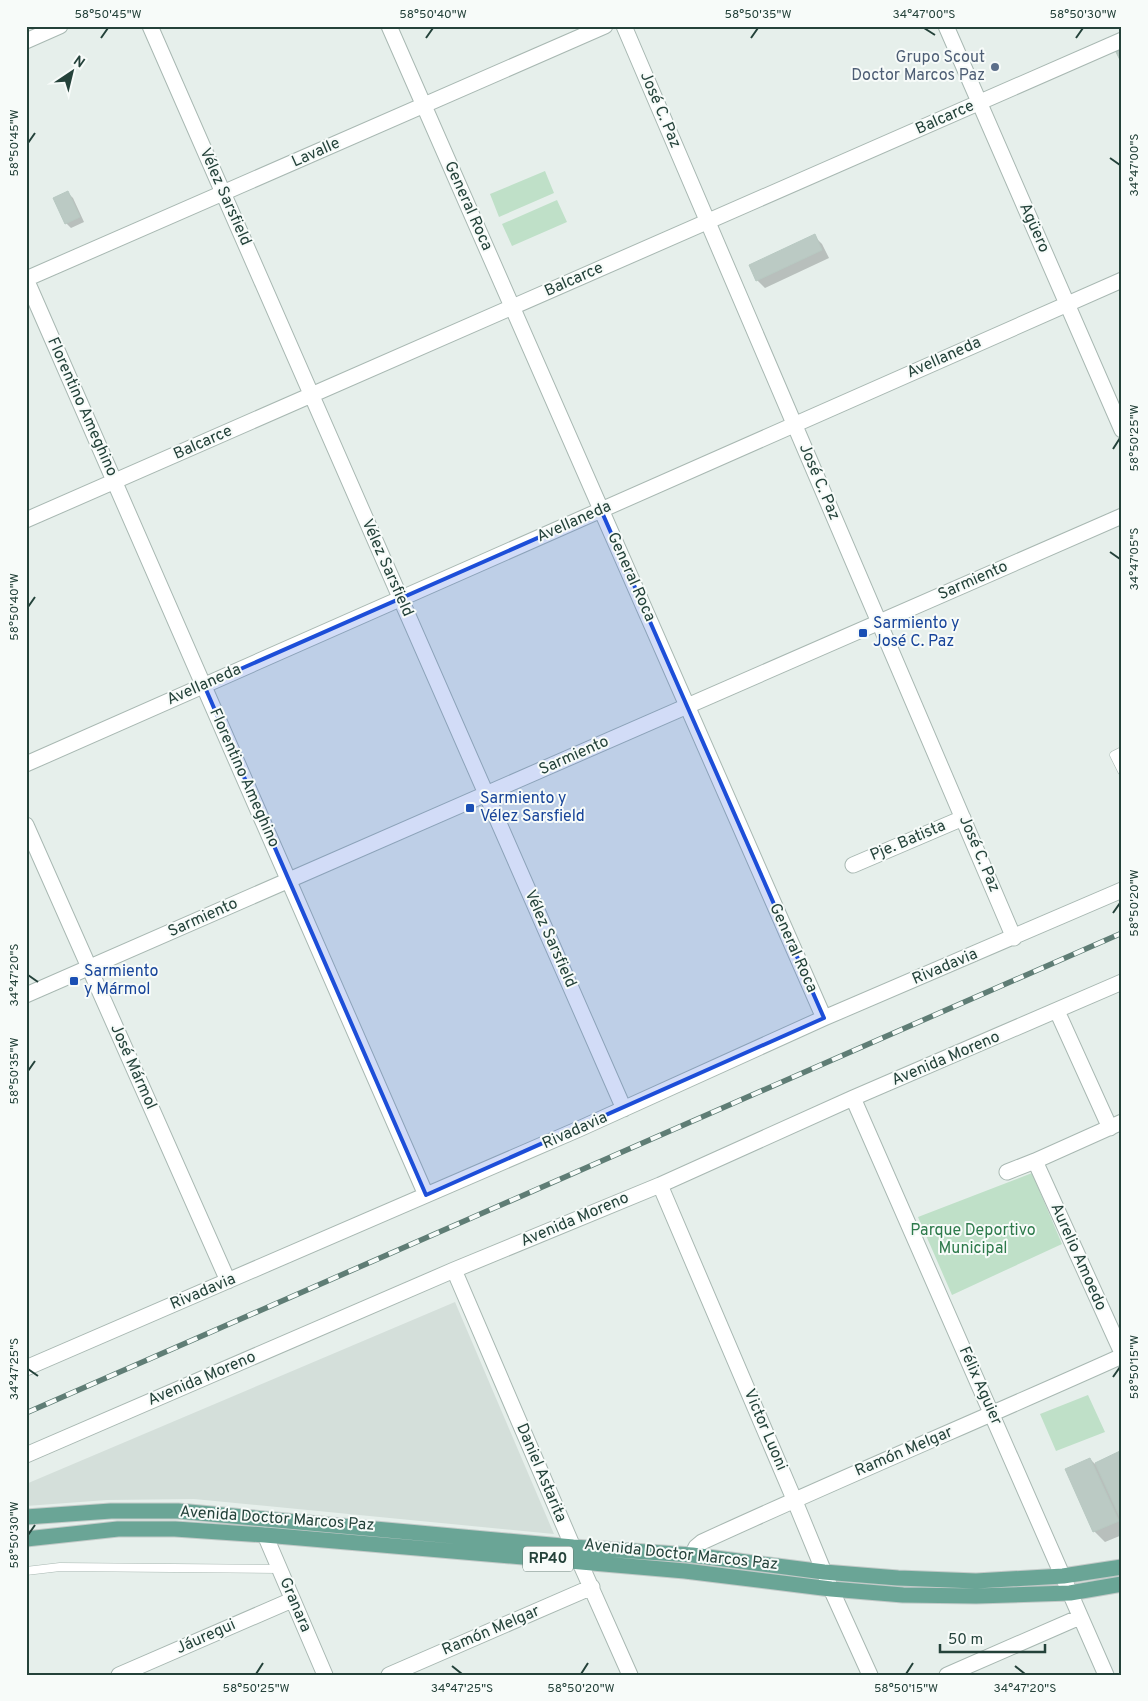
<svg xmlns="http://www.w3.org/2000/svg" width="1148" height="1701" viewBox="0 0 1148 1701" font-family="Overpass,sans-serif">
	<rect width="100%" height="100%" fill="#e6efeb"/>
	<path fill="#d4dfda" d="M 455,1302 L 554,1534 L 194,1499 L 107,1500 L 26,1506 L 26,1484 Z"/>
	<path fill="#bfe0c8" d="M 545,171 L 554,193 L 499,217 L 490,194 Z
		M 557,200 L 567,222 L 512,246 L 502,224 Z
		M 1032,1173 L 1062,1244 L 952,1295 L 918,1217 Z
		M 1088,1395 L 1105,1432 L 1056,1451 L 1040,1414 Z"/>
	<path fill="#0003" d="M 68,193 L 73,198 L 84,222 L 71,228 L 66,223 Z
		M 814,236 L 822,244 L 829,258 L 765,288 L 757,280 Z
		M 1120,1453 L 1122,1455 L 1122,1535 L 1105,1542 L 1094,1531 L 1090,1459 L 1095,1464 Z"/>
	<path fill="#bbcac4" stroke="#b8c9c2" d="M 1122,44 L 1122,64 L 1114,48 Z
		M 68,191 L 80,217 L 65,224 L 53,198 Z
		M 815,234 L 822,250 L 756,281 L 749,265 Z
		M 1120,1451 L 1122,1456 L 1122,1522 L 1095,1463 Z
		M 1090,1458 L 1119,1521 L 1093,1532 L 1065,1469 Z"/>
	<g fill="none" stroke-linecap="round" stroke-linejoin="round">
		<defs>
			<path id="lane" d="M 1122,751 L 1114,755 L 1122,771
				M 26,1571 L 60,1567 L 279,1569"/>
			<path id="street" d="M 150,26 L 624,1109
				M 389,26 L 824,1018
				M 624,26 L 1014,938
				M 946,26 L 1122,430
				M 26,41 L 60,26
				M 26,279 L 426,1195
				M 26,279 L 605,26
				M 26,520 L 1122,40
				M 26,764 L 1122,280
				M 26,825 L 228,1281
				M 853,865 L 963,818
				M 26,995 L 1122,516
				M 1057,1011 L 1110,1128
				M 853,1098 L 1106,1675
				M 1035,1161 L 1122,1353
				M 1007,1172 L 1035,1161 L 1122,1122
				M 660,1185 L 794,1499 L 831,1589 L 870,1675
				M 454,1270 L 573,1547 L 630,1675
				M 26,1368 L 579,1129 L 824,1018 L 1122,890
				M 26,1455 L 454,1270 L 660,1185 L 853,1098 L 1122,982
				M 265,1535 L 325,1675
				M 692,1555 L 696,1547 L 702,1542 C 841,1478 982,1419 1122,1356
				M 119,1675 L 292,1600
				M 389,1675 L 592,1587
				M 947,1675 L 1080,1617"/>
			<path id="primary" d="M 26,1517 L 111,1511 L 178,1511 L 573,1547 L 692,1555 L 824,1572 L 898,1578 L 976,1581 L 1063,1576 L 1122,1567
				M 26,1539 L 118,1529 L 175,1529 L 265,1535 L 685,1571 L 831,1589 L 903,1595 L 976,1596 L 1070,1593 L 1122,1584"/>
		</defs>
		<use href="#lane" stroke="#a8b8b2" stroke-width="9"/>
		<use href="#street" stroke="#a8b8b2" stroke-width="17"/>
		<use href="#primary" stroke="#c2cac8" stroke-width="17"/>
		<use href="#lane" stroke="#fff" stroke-width="8"/>
		<use href="#street" stroke="#fff" stroke-width="15"/>
		<use href="#primary" stroke="#6aa596" stroke-width="15"/>
		<defs>
			<path id="rail" d="M 26,1413 L 1122,933"/>
		</defs>
		<use href="#rail" stroke="#5f7d75" stroke-width="5.5"/>
		<use href="#rail" stroke="#f7fbf9" stroke-width="4" stroke-dasharray="11" stroke-linecap="butt"/>
	</g>
	<path fill="#1d4ed8" fill-opacity="0.2" stroke="#1d4ed8" stroke-width="4" stroke-linejoin="round" d="M 601,510 L 824,1018 L 426,1195 L 204,685 Z"/>
	<path fill="none" stroke="#24423a" stroke-width="2" d="M 924,28 L 935,35M 101,38 L 108,28M 426,38 L 433,28M 751,38 L 758,28M 1076,38 L 1083,28M 28,143 L 35,133M 1110,158 L 1120,165M 1113,449 L 1120,438M 1110,552 L 1120,559M 28,607 L 35,597M 1113,913 L 1120,903M 28,975 L 38,982M 28,1071 L 35,1061M 28,1369 L 38,1376M 1113,1377 L 1120,1367M 28,1535 L 35,1525M 452,1666 L 462,1674M 1015,1666 L 1025,1674M 256,1674 L 263,1663M 581,1674 L 588,1663M 906,1674 L 913,1663"/>
	<circle fill="#5c6f8a" stroke="#f7fbf9" stroke-width="2" cx="995" cy="67" r="5"/>
	<g fill="#1a4fb4" stroke="#f7fbf9" stroke-width="2">
		<rect x="858" y="628" width="10" height="10" rx="2.5"/>
		<rect x="465" y="803" width="10" height="10" rx="2.5"/>
		<rect x="69" y="976" width="10" height="10" rx="2.5"/>
	</g>
	<g text-anchor="middle" dominant-baseline="central" stroke-width="4" stroke-linejoin="round" paint-order="stroke">
		<rect fill="#f7fbf9" stroke="#637a73" stroke-width="1" x="523" y="1546.5" width="50" height="25" rx="4"/>
		<g font-size="15" font-weight="bold" fill="#24423a">
			<text x="548" y="1559">RP40</text>
		</g>
		<g font-size="16" fill="#4e5e75" stroke="#f7fbf9" text-anchor="end">
			<text x="985" y="58">Grupo Scout<tspan x="985" dy="18">Doctor Marcos Paz</tspan></text>
		</g>
		<g font-size="16" fill="#24423a" stroke="#f7fbf9">
			<text transform="translate(660 110) rotate(67)">José C. Paz</text>
			<text transform="translate(945 118) rotate(-24)">Balcarce</text>
			<text transform="translate(316 153) rotate(-24)">Lavalle</text>
			<text transform="translate(225 197) rotate(66)">Vélez Sarsfield</text>
			<text transform="translate(468 206) rotate(66)">General Roca</text>
			<text transform="translate(1034 228) rotate(66)">Agüero</text>
			<text transform="translate(574 280) rotate(-24)">Balcarce</text>
			<text transform="translate(944 358) rotate(-24)">Avellaneda</text>
			<text transform="translate(82 407) rotate(66)">Florentino Ameghino</text>
			<text transform="translate(203 443) rotate(-24)">Balcarce</text>
			<text transform="translate(819 482) rotate(67)">José C. Paz</text>
			<text transform="translate(574 522) rotate(-24)">Avellaneda</text>
			<text transform="translate(387 568) rotate(66)">Vélez Sarsfield</text>
			<text transform="translate(631 577) rotate(66)">General Roca</text>
			<text transform="translate(973 581) rotate(-24)">Sarmiento</text>
			<text transform="translate(204 685) rotate(-24)">Avellaneda</text>
			<text transform="translate(574 756) rotate(-24)">Sarmiento</text>
			<text transform="translate(244 778) rotate(66)">Florentino Ameghino</text>
			<text transform="translate(908 841) rotate(-23)">Pje. Batista</text>
			<text transform="translate(979 854) rotate(67)">José C. Paz</text>
			<text transform="translate(203 918) rotate(-24)">Sarmiento</text>
			<text transform="translate(550 939) rotate(66)">Vélez Sarsfield</text>
			<text transform="translate(793 948) rotate(66)">General Roca</text>
			<text transform="translate(945 967) rotate(-23)">Rivadavia</text>
			<text transform="translate(946 1059) rotate(-23)">Avenida Moreno</text>
			<text transform="translate(133 1067) rotate(66)">José Mármol</text>
			<text transform="translate(575 1131) rotate(-24)">Rivadavia</text>
			<text transform="translate(575 1220) rotate(-23)">Avenida Moreno</text>
			<text transform="translate(1078 1257) rotate(66)">Aurelio Amoedo</text>
			<text transform="translate(203 1292) rotate(-23)">Rivadavia</text>
			<text transform="translate(202 1379) rotate(-23)">Avenida Moreno</text>
			<text transform="translate(980 1386) rotate(66)">Félix Aguier</text>
			<text transform="translate(765 1430) rotate(67)">Victor Luoni</text>
			<text transform="translate(904 1452) rotate(-23)">Ramón Melgar</text>
			<text transform="translate(541 1473) rotate(67)">Daniel Astarita</text>
			<text transform="translate(277 1519) rotate(4)">Avenida Doctor Marcos Paz</text>
			<text transform="translate(681 1555) rotate(6)">Avenida Doctor Marcos Paz</text>
			<text transform="translate(295 1605) rotate(67)">Granara</text>
			<text transform="translate(491 1631) rotate(-23)">Ramón Melgar</text>
			<text transform="translate(206 1637) rotate(-24)">Jáuregui</text>
		</g>
		<g font-size="16" fill="#164399" stroke="#f7fbf9" text-anchor="start">
			<text x="873" y="624">Sarmiento y<tspan x="873" dy="18">José C. Paz</tspan></text>
			<text x="480" y="799">Sarmiento y<tspan x="480" dy="18">Vélez Sarsfield</tspan></text>
			<text x="84" y="972">Sarmiento<tspan x="84" dy="18">y Mármol</tspan></text>
		</g>
		<g font-size="16" fill="#2d7a4b" stroke="#f7fbf9">
			<text x="973" y="1231">Parque Deportivo<tspan x="973" dy="18">Municipal</tspan></text>
		</g>
	</g>
	<rect width="1148" height="1701" fill="none" stroke="#f7fbf9" stroke-width="55"/>
	<g transform="translate(72 72) rotate(35)" stroke="#f7fbf9" stroke-width="4" paint-order="stroke">
	<path d="M0-4L9 19L0 12L-9 19Z" fill="#24423a"/>
	<text y="-8" font-size="14" font-weight="bold" text-anchor="middle" fill="#24423a">N</text>
	</g>
	<path d="M940 1644v8h105v-8" fill="none" stroke="#24423a" stroke-width="2.5"/>
	<text x="948" y="1644" font-size="15" fill="#24423a" stroke="#f7fbf9" stroke-width="4" paint-order="stroke">50 m</text>
	<rect x="28" y="28" width="1092" height="1646" fill="none" stroke="#24423a" stroke-width="2"/>
	<g font-size="12" text-anchor="middle" fill="#24423a">
		<text x="108" y="18">58°50'45"W</text>
		<text x="433" y="18">58°50'40"W</text>
		<text x="758" y="18">58°50'35"W</text>
		<text x="924" y="18">34°47'00"S</text>
		<text x="1083" y="18">58°50'30"W</text>
		<text transform="translate(14 143) rotate(-90)" y="4">58°50'45"W</text>
		<text transform="translate(1134 165) rotate(-90)" y="4">34°47'00"S</text>
		<text transform="translate(1134 438) rotate(-90)" y="4">58°50'25"W</text>
		<text transform="translate(1134 559) rotate(-90)" y="4">34°47'05"S</text>
		<text transform="translate(14 607) rotate(-90)" y="4">58°50'40"W</text>
		<text transform="translate(1134 903) rotate(-90)" y="4">58°50'20"W</text>
		<text transform="translate(14 975) rotate(-90)" y="4">34°47'20"S</text>
		<text transform="translate(14 1071) rotate(-90)" y="4">58°50'35"W</text>
		<text transform="translate(1134 1367) rotate(-90)" y="4">58°50'15"W</text>
		<text transform="translate(14 1369) rotate(-90)" y="4">34°47'25"S</text>
		<text transform="translate(14 1535) rotate(-90)" y="4">58°50'30"W</text>
		<text x="256" y="1692">58°50'25"W</text>
		<text x="462" y="1692">34°47'25"S</text>
		<text x="581" y="1692">58°50'20"W</text>
		<text x="906" y="1692">58°50'15"W</text>
		<text x="1025" y="1692">34°47'20"S</text>
	</g>
</svg>
